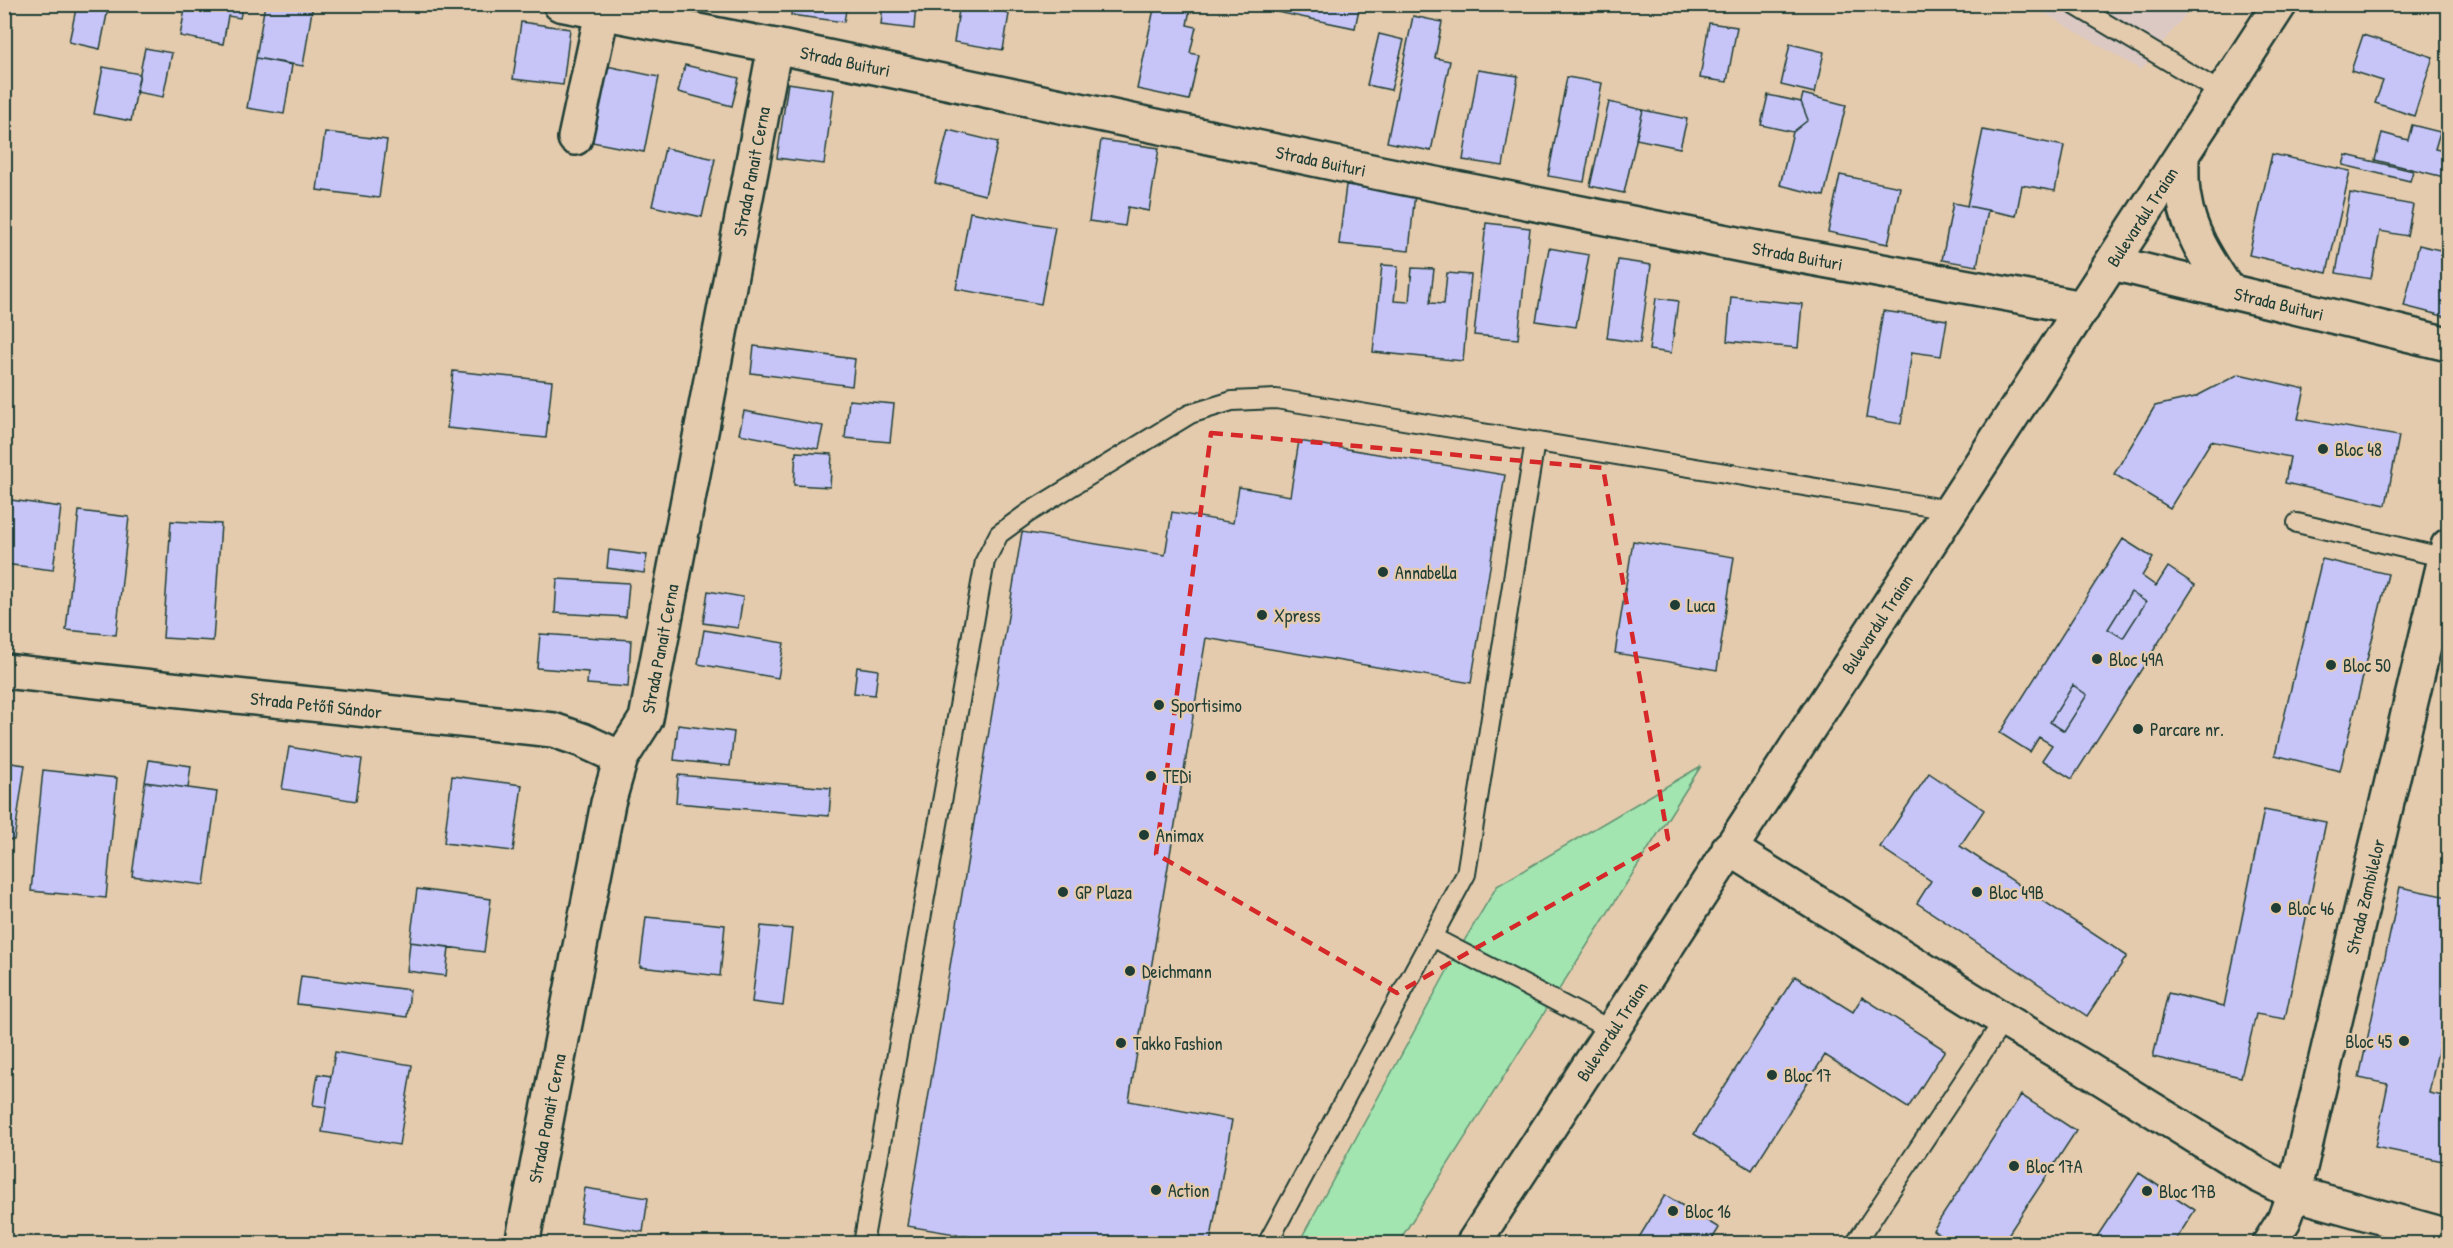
<svg xmlns="http://www.w3.org/2000/svg" width="2453" height="1248" viewBox="0 0 2453 1248" font-family="'Patrick Hand',sans-serif">
	<rect width="100%" height="100%" fill="#e5cbad"/>
	<filter id="ink" filterUnits="userSpaceOnUse"><feTurbulence type="fractalNoise" baseFrequency=".0167" numOctaves="2"/><feDisplacementMap in="SourceGraphic" scale="12" xChannelSelector="R" yChannelSelector="G"/><feConvolveMatrix kernelMatrix="1 2 1 2 8 2 1 2 1" color-interpolation-filters="sRGB"/></filter>
	<g filter="url(#ink)">
		<path fill="#dcc9c4" d="M 2031,5 L 2193,5 L 2141,70 Z"/>
		<path fill="#a2e5b0" stroke="#609172" stroke-width="1.5" d="M 1701,766 L 1398,1243 L 1298,1244 L 1458,951 L 1497,886 Z"/>
		<path fill="#c7c5f8" stroke="#1f3d34" stroke-width="1.5" d="M 77,4 L 109,4 L 100,49 L 69,42 Z
			M 186,4 L 243,4 L 240,18 L 228,16 L 223,44 L 180,36 Z
			M 265,4 L 313,4 L 303,66 L 256,58 Z
			M 792,4 L 847,4 L 844,22 L 791,15 Z
			M 883,4 L 916,4 L 914,29 L 881,25 Z
			M 960,4 L 1006,4 L 1005,13 L 1009,14 L 1003,50 L 954,42 Z
			M 1155,4 L 1191,4 L 1187,25 L 1196,27 L 1190,53 L 1199,55 L 1189,100 L 1137,89 Z
			M 1278,4 L 1360,4 L 1355,28 L 1277,12 Z
			M 1413,16 L 1442,22 L 1435,58 L 1450,61 L 1431,151 L 1387,142 Z
			M 521,22 L 570,29 L 563,85 L 513,79 Z
			M 1709,23 L 1737,27 L 1727,82 L 1700,78 Z
			M 1379,34 L 1404,40 L 1391,90 L 1367,85 Z
			M 2363,35 L 2433,57 L 2414,116 L 2375,103 L 2383,81 L 2351,71 Z
			M 1790,44 L 1824,52 L 1815,93 L 1781,85 Z
			M 145,48 L 172,53 L 163,97 L 136,92 Z
			M 256,58 L 292,65 L 284,114 L 247,108 Z
			M 602,65 L 659,77 L 644,152 L 587,141 Z
			M 685,65 L 739,78 L 732,106 L 678,92 Z
			M 103,67 L 140,74 L 131,121 L 94,114 Z
			M 1478,70 L 1518,76 L 1503,166 L 1463,160 Z
			M 1567,77 L 1602,83 L 1584,182 L 1548,176 Z
			M 788,83 L 834,90 L 824,164 L 777,158 Z
			M 1803,94 L 1846,105 L 1824,196 L 1780,185 L 1793,132 L 1808,120 L 1801,102 Z
			M 1768,95 L 1801,102 L 1808,120 L 1793,132 L 1761,125 Z
			M 1609,102 L 1643,110 L 1624,193 L 1590,186 Z
			M 1643,110 L 1687,119 L 1680,148 L 1636,139 Z
			M 2412,125 L 2440,132 L 2435,149 L 2448,152 L 2448,178 L 2375,160 L 2382,133 L 2408,140 Z
			M 948,130 L 998,142 L 985,195 L 935,183 Z
			M 1983,130 L 2064,146 L 2055,191 L 2022,185 L 2016,216 L 1967,206 Z
			M 325,132 L 387,140 L 379,198 L 317,190 Z
			M 1101,140 L 1159,148 L 1149,211 L 1128,207 L 1125,226 L 1089,221 Z
			M 665,148 L 715,159 L 702,217 L 652,206 Z
			M 2272,154 L 2350,171 L 2327,273 L 2249,255 Z
			M 2346,155 L 2413,171 L 2410,181 L 2343,165 Z
			M 1840,175 L 1900,187 L 1888,244 L 1828,232 Z
			M 1346,185 L 1415,193 L 1409,251 L 1339,244 Z
			M 2350,193 L 2413,205 L 2407,236 L 2380,231 L 2371,279 L 2336,273 Z
			M 1953,203 L 1988,210 L 1977,266 L 1942,260 Z
			M 970,212 L 1055,227 L 1041,304 L 956,289 Z
			M 1486,223 L 1530,228 L 1518,339 L 1474,335 Z
			M 2419,245 L 2448,252 L 2448,309 L 2447,317 L 2404,306 Z
			M 1549,248 L 1589,255 L 1576,327 L 1536,321 Z
			M 1618,260 L 1651,265 L 1640,343 L 1607,338 Z
			M 1382,265 L 1398,266 L 1394,301 L 1409,302 L 1412,268 L 1434,269 L 1430,303 L 1444,304 L 1447,273 L 1471,275 L 1463,361 L 1373,352 Z
			M 1731,297 L 1802,304 L 1798,348 L 1727,341 Z
			M 1656,298 L 1678,301 L 1671,353 L 1649,350 Z
			M 1883,311 L 1947,320 L 1941,356 L 1912,352 L 1901,424 L 1866,418 Z
			M 754,346 L 855,359 L 852,386 L 751,373 Z
			M 453,371 L 552,381 L 546,438 L 447,428 Z
			M 2239,374 L 2305,389 L 2298,419 L 2399,436 L 2386,505 L 2285,483 L 2290,457 L 2211,441 L 2170,508 L 2114,474 L 2155,406 L 2195,397 Z
			M 849,400 L 894,404 L 890,442 L 845,438 Z
			M 744,411 L 823,426 L 818,449 L 739,434 Z
			M 1299,441 L 1505,475 L 1471,683 L 1206,638 L 1129,1101 L 1232,1120 L 1210,1244 L 1015,1244 L 907,1226 L 1022,532 L 1165,555 L 1172,512 L 1233,523 L 1239,487 L 1290,496 Z
			M 796,452 L 832,454 L 830,487 L 794,485 Z
			M 11,500 L 61,507 L 53,570 L 4,564 Z
			M 79,511 L 129,517 L 116,635 L 66,630 Z
			M 171,521 L 221,524 L 213,641 L 163,638 Z
			M 2123,539 L 2153,558 L 2142,576 L 2156,586 L 2168,567 L 2195,585 L 2072,779 L 2042,760 L 2052,745 L 2039,737 L 2030,752 L 2000,733 Z
			M 1633,541 L 1734,557 L 1717,670 L 1615,653 Z
			M 609,550 L 647,555 L 644,573 L 607,568 Z
			M 2322,559 L 2388,574 L 2340,771 L 2275,755 Z
			M 557,579 L 629,583 L 626,617 L 555,613 Z
			M 708,591 L 743,597 L 738,628 L 703,623 Z
			M 2131,592 L 2146,602 L 2123,638 L 2108,629 Z
			M 704,630 L 784,643 L 778,678 L 698,664 Z
			M 540,634 L 631,640 L 628,687 L 587,684 L 588,672 L 537,668 Z
			M 857,667 L 878,670 L 875,695 L 854,693 Z
			M 2073,685 L 2087,695 L 2064,731 L 2050,722 Z
			M 678,725 L 734,732 L 730,766 L 674,760 Z
			M 289,747 L 362,759 L 356,801 L 282,789 Z
			M 149,760 L 191,766 L 188,788 L 145,782 Z
			M 4,762 L 25,765 L 14,840 L 4,839 Z
			M 43,770 L 117,778 L 106,898 L 31,891 Z
			M 1929,773 L 1984,810 L 1960,846 L 2127,956 L 2087,1016 L 1917,903 L 1931,881 L 1880,847 Z
			M 678,775 L 831,788 L 829,816 L 676,803 Z
			M 452,776 L 522,785 L 513,851 L 444,843 Z
			M 145,782 L 217,792 L 204,885 L 132,876 Z
			M 2264,810 L 2326,822 L 2285,1019 L 2256,1014 L 2241,1077 L 2153,1057 L 2168,993 L 2224,1006 Z
			M 2400,887 L 2448,897 L 2448,1004 L 2429,1093 L 2448,1097 L 2448,1162 L 2375,1147 L 2388,1084 L 2359,1078 Z
			M 417,889 L 491,899 L 484,952 L 410,942 Z
			M 646,917 L 725,925 L 720,976 L 640,967 Z
			M 761,926 L 792,929 L 783,1006 L 752,1002 Z
			M 410,942 L 449,947 L 446,976 L 407,971 Z
			M 301,976 L 410,990 L 407,1017 L 297,1004 Z
			M 1795,976 L 1853,1012 L 1862,997 L 1945,1050 L 1908,1108 L 1825,1055 L 1752,1170 L 1694,1134 Z
			M 335,1052 L 412,1065 L 399,1145 L 322,1132 Z
			M 318,1074 L 331,1076 L 326,1107 L 313,1105 Z
			M 2021,1095 L 2076,1131 L 2002,1244 L 1953,1244 L 1933,1230 Z
			M 2139,1173 L 2195,1210 L 2173,1244 L 2092,1244 Z
			M 585,1188 L 648,1198 L 643,1232 L 580,1222 Z
			M 1665,1195 L 1719,1228 L 1709,1244 L 1635,1244 Z"/>
		<g fill="none" stroke-linecap="round" stroke-linejoin="round">
			<defs>
				<path id="lane" d="M 2073,4 L 2222,93
					M 1535,441 L 1466,874 L 1432,937 L 1611,1030
					M 2297,523 L 2446,558
					M 863,1244 L 985,561 L 999,534 L 1028,513 L 1190,414 L 1232,401 L 1276,399 L 1950,510
					M 1267,1244 L 1432,937
					M 1855,1244 L 2004,1020"/>
				<g id="street">
					<path id="s1" d="M 560,4 L 775,46 L 1380,173 L 1757,248 L 2083,308"/>
					<path d="M 575,138 L 602,13"/>
					<path d="M 2182,156 C 2182,170 2181,185 2184,198 C 2189,233 2209,262 2228,291"/>
					<path id="s2" d="M 2112,263 L 2448,344"/>
					<path id="s3" d="M 4,671 L 553,730 L 582,740 L 621,758"/>
					<path d="M 1729,848 L 2004,1020 L 2087,1069 L 2258,1175 L 2294,1193 L 2448,1236"/>
					<path id="s4" d="M 522,1244 L 608,803 L 621,758 L 646,719 L 775,46"/>
					<path id="s5" d="M 2269,1244 L 2284,1220 L 2294,1193 L 2448,546"/>
				</g>
				<g id="primary">
					<path id="s6" d="M 1473,1244 L 2280,4"/>
				</g>
			</defs>
			<use href="#lane" stroke="#1f3d34" stroke-width="22"/>
			<use href="#street" stroke="#1f3d34" stroke-width="38"/>
			<use href="#primary" stroke="#1f3d34" stroke-width="38"/>
			<use href="#lane" stroke="#e5cbad" stroke-width="18"/>
			<use href="#street" stroke="#e5cbad" stroke-width="33"/>
			<use href="#primary" stroke="#e5cbad" stroke-width="33"/>
		</g>
	</g>
	<path fill="none" stroke="#d62828" stroke-width="4.5" stroke-dasharray="12 8" stroke-linejoin="round" d="M 1211,433 L 1603,468 L 1668,839 L 1397,993 L 1156,854 Z"/>
	<g fill="#1f3d34" stroke="#e5cbad" stroke-width="2">
		<circle cx="2323" cy="449" r="6"/>
		<circle cx="1383" cy="572" r="6"/>
		<circle cx="1675" cy="605" r="6"/>
		<circle cx="1262" cy="615" r="6"/>
		<circle cx="2097" cy="659" r="6"/>
		<circle cx="2331" cy="665" r="6"/>
		<circle cx="1159" cy="705" r="6"/>
		<circle cx="2138" cy="729" r="6"/>
		<circle cx="1151" cy="776" r="6"/>
		<circle cx="1144" cy="835" r="6"/>
		<circle cx="1063" cy="892" r="6"/>
		<circle cx="1977" cy="892" r="6"/>
		<circle cx="2276" cy="908" r="6"/>
		<circle cx="1130" cy="971" r="6"/>
		<circle cx="2404" cy="1041" r="6"/>
		<circle cx="1121" cy="1043" r="6"/>
		<circle cx="1772" cy="1075" r="6"/>
		<circle cx="2014" cy="1166" r="6"/>
		<circle cx="1156" cy="1190" r="6"/>
		<circle cx="2147" cy="1191" r="6"/>
		<circle cx="1673" cy="1211" r="6"/>
	</g>
	<g text-anchor="middle" dominant-baseline="central" stroke-width="4.5" stroke-linejoin="round" paint-order="stroke">
		<g font-size="18" fill="#1f3d34" stroke="#e5cbad">
			<text stroke="none"><textPath href="#s1" startOffset="291">Strada Buituri</textPath></text>
			<text stroke="none"><textPath href="#s1" startOffset="777">Strada Buituri</textPath></text>
			<text stroke="none"><textPath href="#s4" startOffset="1100">Strada Panait Cerna</textPath></text>
			<text stroke="none"><textPath href="#s6" startOffset="1226">Bulevardul Traian</textPath></text>
			<text stroke="none"><textPath href="#s1" startOffset="1263">Strada Buituri</textPath></text>
			<text stroke="none"><textPath href="#s2" startOffset="172">Strada Buituri</textPath></text>
			<text stroke="none"><textPath href="#s6" startOffset="740">Bulevardul Traian</textPath></text>
			<text stroke="none"><textPath href="#s4" startOffset="614">Strada Panait Cerna</textPath></text>
			<text stroke="none"><textPath href="#s3" startOffset="314">Strada Petőfi Sándor</textPath></text>
			<text stroke="none"><textPath href="#s5" startOffset="362">Strada Zambilelor</textPath></text>
			<text stroke="none"><textPath href="#s6" startOffset="254">Bulevardul Traian</textPath></text>
			<text stroke="none"><textPath href="#s4" startOffset="128">Strada Panait Cerna</textPath></text>
		</g>
		<g font-size="18" fill="#1f3d34" stroke="#e5cbad" text-anchor="start">
			<text x="2335" y="449">Bloc 48</text>
			<text x="1395" y="572">Annabella</text>
			<text x="1687" y="605">Luca</text>
			<text x="1274" y="615">Xpress</text>
			<text x="2109" y="659">Bloc 49A</text>
			<text x="2343" y="665">Bloc 50</text>
			<text x="1171" y="705">Sportisimo</text>
			<text x="2150" y="729">Parcare nr.</text>
			<text x="1163" y="776">TEDi</text>
			<text x="1156" y="835">Animax</text>
			<text x="1075" y="892">GP Plaza</text>
			<text x="1989" y="892">Bloc 49B</text>
			<text x="2288" y="908">Bloc 46</text>
			<text x="1142" y="971">Deichmann</text>
			<text x="2392" y="1041" text-anchor="end">Bloc 45</text>
			<text x="1133" y="1043">Takko Fashion</text>
			<text x="1784" y="1075">Bloc 17</text>
			<text x="2026" y="1166">Bloc 17A</text>
			<text x="1168" y="1190">Action</text>
			<text x="2159" y="1191">Bloc 17B</text>
			<text x="1685" y="1211">Bloc 16</text>
		</g>
	</g>
	<rect width="2453" height="1248" fill="none" stroke="#e5cbad" stroke-width="24"/>
	<rect x="12" y="12" width="2429" height="1224" fill="none" stroke="#1f3d34" stroke-width="2" filter="url(#ink)"/>
</svg>
